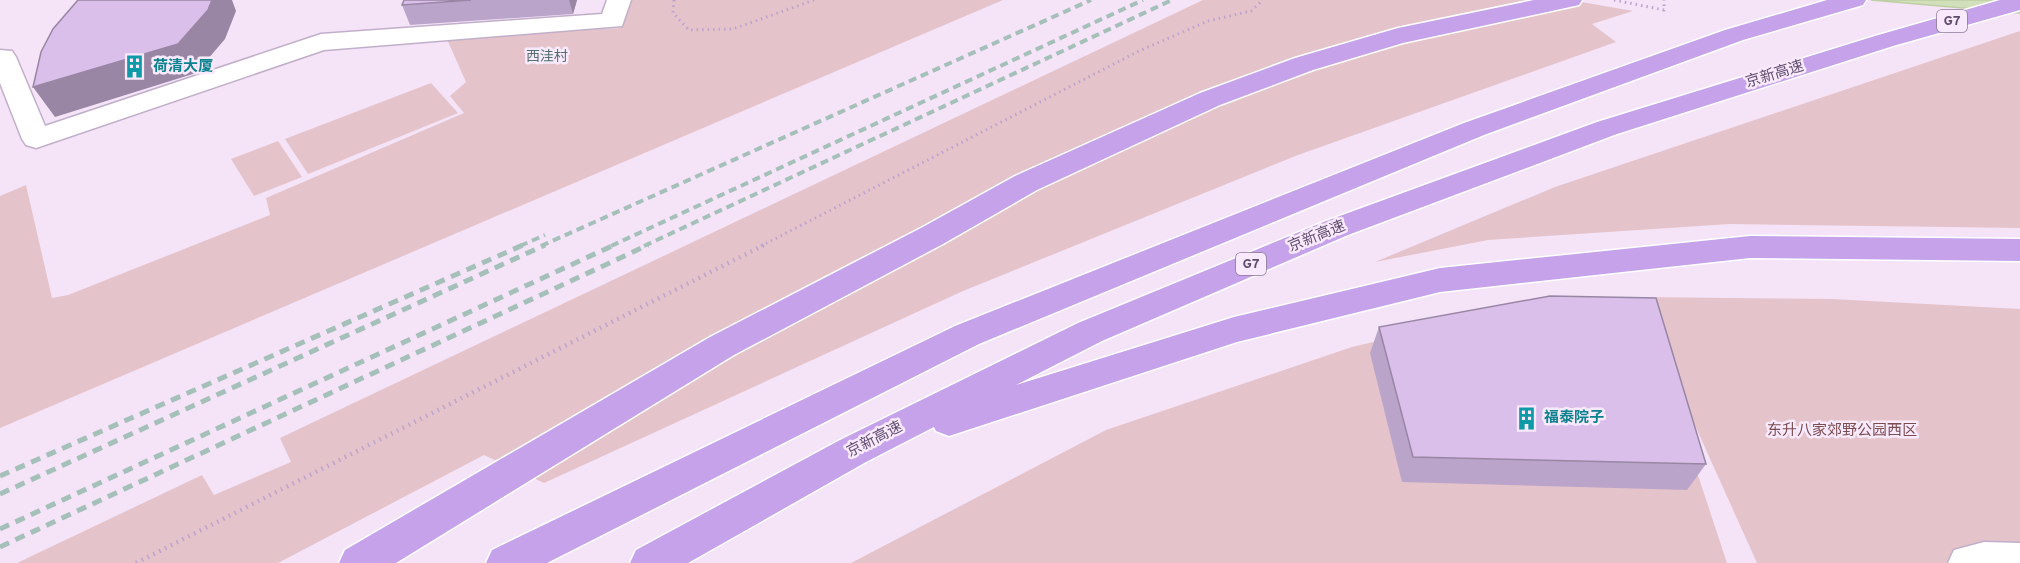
<svg xmlns="http://www.w3.org/2000/svg" width="2020" height="563" viewBox="0 0 2020 563" font-family="Overpass,'Noto Sans SC',sans-serif">
	<rect width="100%" height="100%" fill="#f5e3f8"/>
	<path fill="#e4c4ca" d="M 629,0 L 1003,0 L 0,428 L 0,196 L 26,185 L 52,298 L 68,295 L 270,215 L 266,198 L 464,113 L 450,96 L 466,82 L 446,37 L 621,28 Z
		M 1203,0 L 1570,0 L 1633,11 L 1592,24 L 1616,42 L 1298,155 L 963,291 L 544,483 L 484,455 L 278,563 L 17,563 L 202,475 L 214,495 L 291,462 L 280,438 Z
		M 2020,31 L 2020,228 L 1730,224 L 1488,240 L 1375,262 L 1555,187 Z
		M 431,83 L 458,113 L 308,174 L 285,139 Z
		M 278,141 L 302,177 L 254,196 L 231,159 Z
		M 1638,297 L 1832,299 L 2020,309 L 2020,563 L 1757,563 L 1644,312 L 1727,563 L 851,563 L 1106,430 L 1352,347 L 1562,298 L 1641,303 Z"/>
	<path fill="#d2dfbb" stroke="#becfa3" stroke-width="1.5" d="M 1871,0 L 2020,0 L 2020,13 Z"/>
	<g fill="none" stroke-linecap="round" stroke-linejoin="round">
		<defs>
			<path id="minor" d="M 607,0 L 631,0 L 622,26 L 324,50 L 36,148 L 26,145 L 22,139 L 0,83 L 0,50 L 12,51 L 16,57 L 45,126 L 321,34 L 602,14 Z
				M 1984,542 L 2020,543 L 2020,563 L 1948,563 L 1954,550 Z"/>
			<path id="highway" d="M 1534,0 L 1582,0 L 1579,5 L 1570,7 L 1403,43 L 1313,70 L 1220,105 L 1037,190 L 943,244 L 734,355 L 396,563 L 339,563 L 345,550 L 710,337 L 921,228 L 1015,176 L 1200,93 L 1295,58 L 1398,28 Z
				M 1827,0 L 1866,0 L 1863,5 L 1743,40 L 1484,135 L 979,344 L 547,563 L 486,563 L 492,550 L 955,326 L 1464,123 L 1725,30 Z
				M 2000,0 L 2020,0 L 2020,10 L 1893,46 L 1617,134 L 1348,235 L 1102,341 L 1016,385 L 1234,317 L 1440,268 L 1750,236 L 2020,239 L 2020,261 L 1750,258 L 1440,292 L 1237,342 L 949,436 L 936,431 L 934,427 L 866,462 L 688,563 L 630,563 L 636,550 L 840,440 L 1078,323 L 1326,221 L 1597,122 L 1875,36 Z"/>
		</defs>
		<use href="#minor" stroke="#c1afca" stroke-width="3"/>
		<use href="#highway" stroke="#fff" stroke-width="3"/>
		<path stroke="#bda3ce" stroke-width="3" stroke-dasharray="1.5 4" stroke-linecap="butt" d="M 674,0 L 673,13 L 689,30 L 733,29 L 814,0
			M 1614,0 L 1664,10 L 1664,0
			M 761,246 L 1139,51 L 1208,21 L 1251,11 L 1263,0"/>
		<path stroke="#bda3ce" stroke-width="4.5" stroke-dasharray="1.5 5" stroke-linecap="butt" d="M 136,563 L 764,245"/>
		<use href="#minor" fill="#fff" fill-rule="evenodd"/>
		<use href="#highway" fill="#c5a2ea" fill-rule="evenodd"/>
		<path stroke="#a4c0b9" stroke-width="4" stroke-dasharray="8 5" stroke-linecap="butt" d="M 520,246 L 545,235
			M 541,246 L 1091,0
			M 611,246 L 1143,0
			M 644,246 L 1172,0"/>
		<path stroke="#a4c0b9" stroke-width="5" stroke-dasharray="10 7" stroke-linecap="butt" d="M 0,476 L 523,245
			M 0,494 L 545,245
			M 0,529 L 614,245
			M 0,547 L 648,245"/>
	</g>
	<path fill="#bba4c9" d="M 404,0 L 577,0 L 573,14 L 410,25 L 402,5 Z
		M 1379,327 L 1706,464 L 1687,490 L 1402,482 L 1370,353 Z"/>
	<path fill="#9986a4" d="M 212,0 L 232,0 L 236,11 L 225,39 L 196,73 L 55,117 L 33,87 Z
		M 569,0 L 577,0 L 573,14 Z"/>
	<path fill="#dabfea" stroke="#9986a4" stroke-width="1.5" d="M 78,0 L 212,0 L 208,10 L 178,44 L 33,87 L 41,52 L 53,29 Z
		M 404,0 L 471,0 L 402,5 Z
		M 1550,296 L 1656,298 L 1706,464 L 1413,457 L 1379,327 Z"/>
	<defs>
		<symbol id="building-bare" viewBox="-9 -9 18 18"><path d="M-4-6H4V6H1V3H-1V6H-4ZM-2.5-4.3h1.7v1.8h-1.7ZM.8-4.3h1.7v1.8H.8ZM-2.5-1h1.7V.8h-1.7ZM.8-1h1.7V.8H.8Z" fill="#0f9aa8" stroke="#f9e9fc" stroke-width="2.5" paint-order="stroke"/></symbol>
	</defs>
	<g fill-rule="evenodd">
		<use href="#building-bare" x="118" y="50" width="33" height="33"/>
		<use href="#building-bare" x="1510" y="402" width="33" height="33"/>
	</g>
	<g text-anchor="middle" dominant-baseline="central" stroke-width="5" stroke-linejoin="round" paint-order="stroke">
		<g fill="#f9e9fc" stroke="#8d7c98" stroke-width="1.5">
			<rect x="1937" y="10" width="30" height="22" rx="4.5"/>
			<rect x="1236" y="253" width="30" height="22" rx="4.5"/>
		</g>
		<g font-size="14" font-weight="bold" fill="#5f4d6d">
			<text x="1952" y="21">G7</text>
			<text x="1251" y="264">G7</text>
		</g>
		<g font-size="14" fill="#53706c" stroke="#f9e9fc">
			<text x="547" y="57">西洼村</text>
		</g>
		<g font-size="15" font-weight="bold" fill="#0d838f" stroke="#f9e9fc" text-anchor="start">
			<text x="153" y="67">荷清大厦</text>
			<text x="1544" y="418">福泰院子</text>
		</g>
		<g font-size="15" fill="#5f4d6d" stroke="#f9e9fc">
			<text transform="translate(1775 75) rotate(-17)">京新高速</text>
			<text transform="translate(1317 237) rotate(-22)">京新高速</text>
			<text transform="translate(875 440) rotate(-27)">京新高速</text>
		</g>
		<g font-size="15" fill="#7c4d50" stroke="#f9e9fc">
			<text x="1842" y="431">东升八家郊野公园西区</text>
		</g>
	</g>
</svg>
